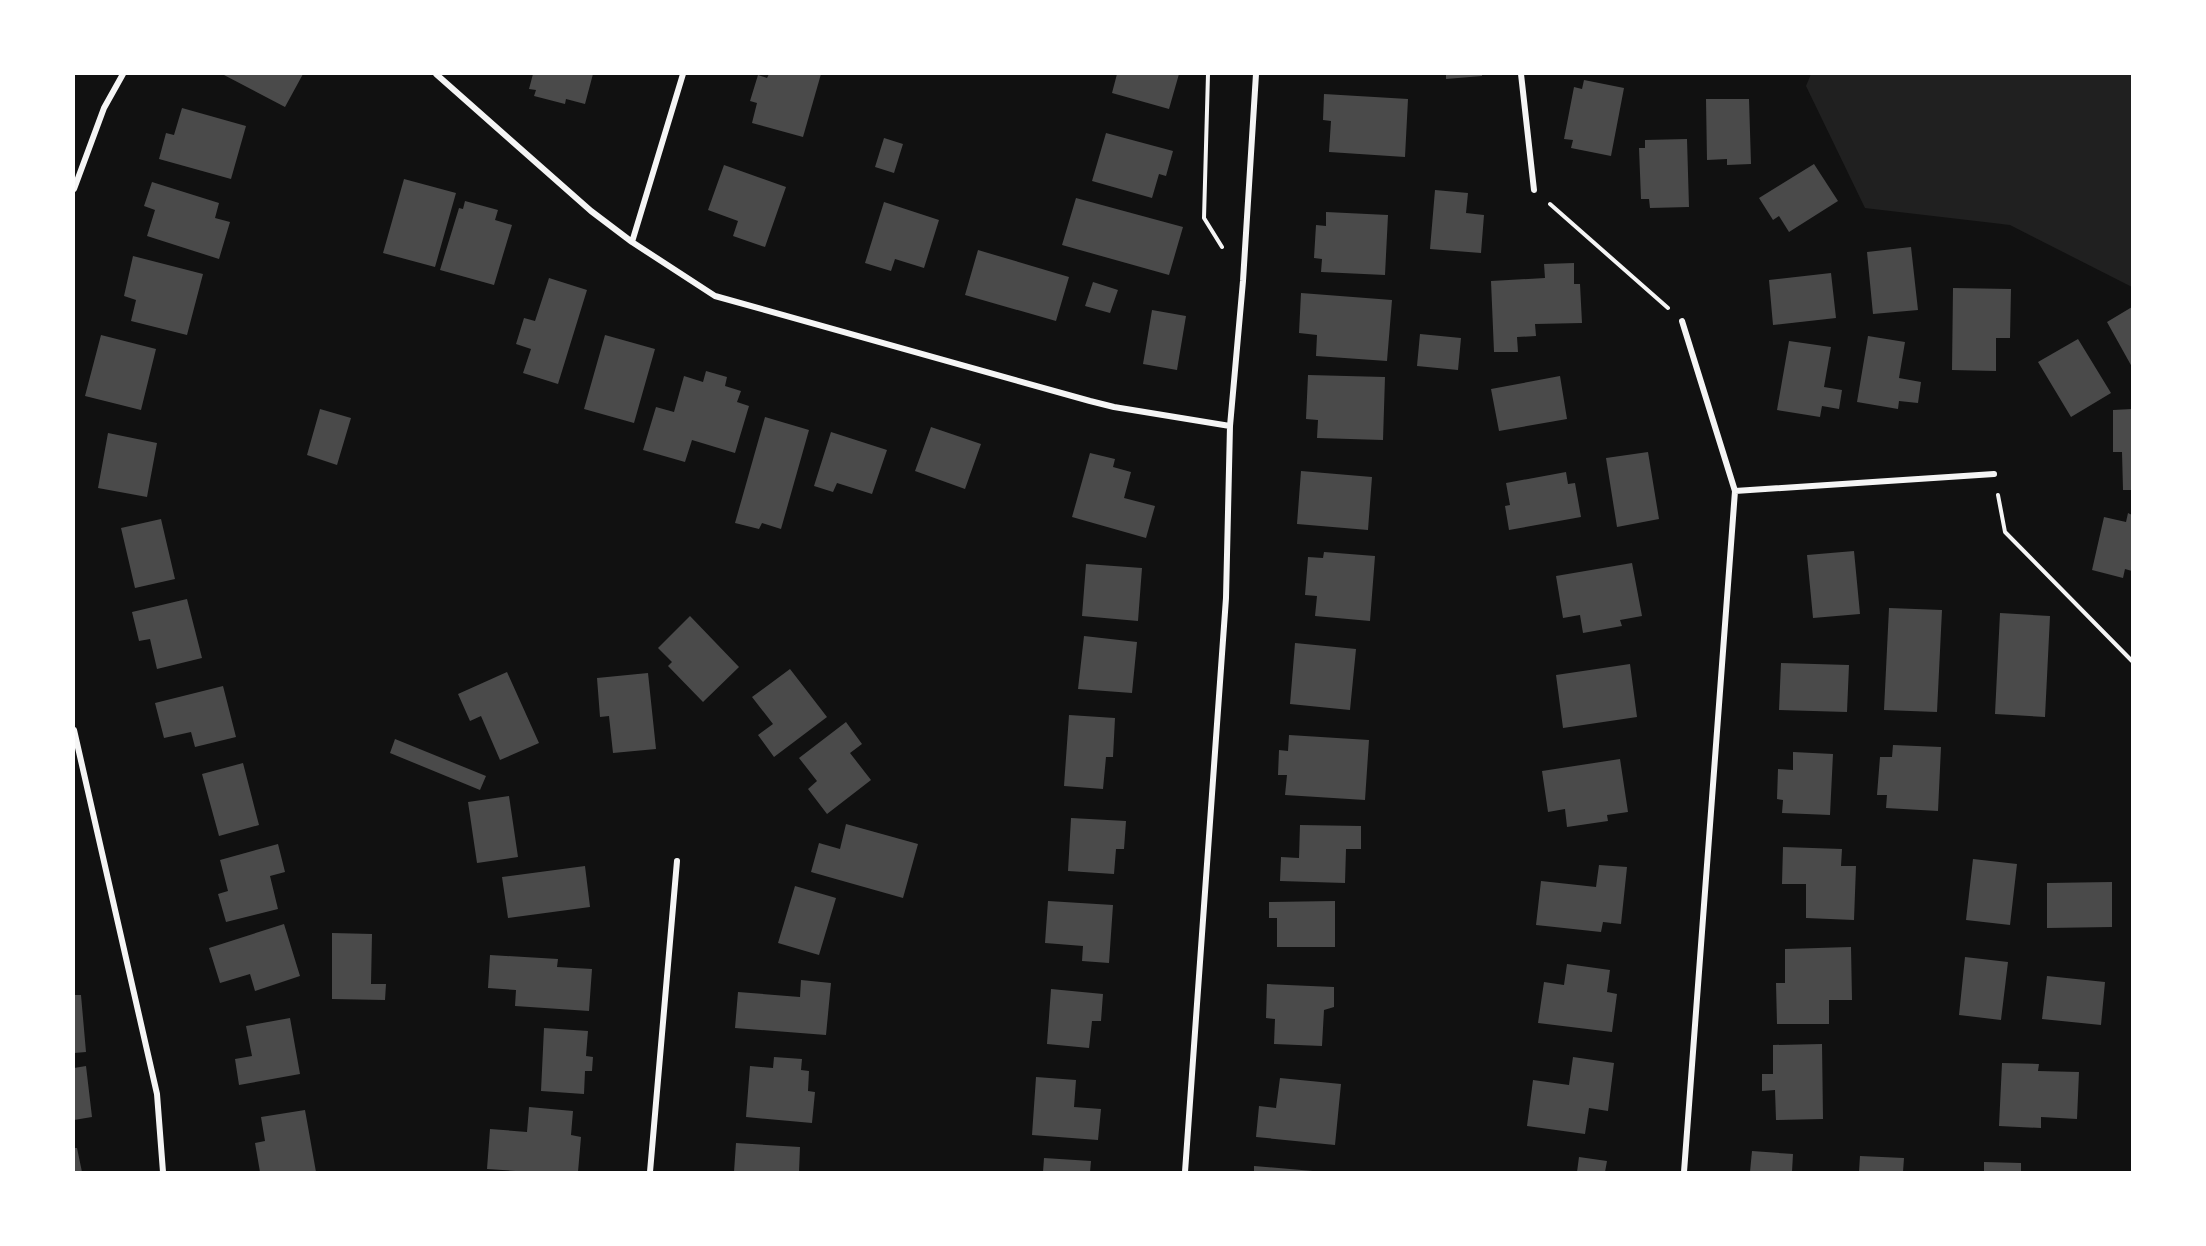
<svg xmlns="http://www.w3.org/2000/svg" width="2206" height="1246" viewBox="0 0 2206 1246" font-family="Inter,sans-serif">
	<rect width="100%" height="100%" fill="#111"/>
	<path fill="#202020" d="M 1811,74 L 2132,74 L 2132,287 L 2010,225 L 1865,208 L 1806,86 Z"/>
	<path fill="#4a4a4a" d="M 225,74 L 303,74 L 285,107 L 224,75 Z
		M 533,74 L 593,74 L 585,104 L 566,99 L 565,104 L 534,96 L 536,90 L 529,89 Z
		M 769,74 L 821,74 L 803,137 L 752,123 L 757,103 L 750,101 L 758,75 L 767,78 Z
		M 1117,74 L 1179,74 L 1169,109 L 1112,93 Z
		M 1446,74 L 1482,74 L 1482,76 L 1446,79 Z
		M 1584,80 L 1624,88 L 1611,156 L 1571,148 L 1573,140 L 1564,139 L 1574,87 L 1582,89 Z
		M 1324,94 L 1408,99 L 1405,157 L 1329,152 L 1331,121 L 1323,120 Z
		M 1706,99 L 1749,99 L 1751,164 L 1727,165 L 1727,159 L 1707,160 Z
		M 182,108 L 246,126 L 231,179 L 159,159 L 166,133 L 174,135 Z
		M 1106,133 L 1173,151 L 1166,176 L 1159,174 L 1152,198 L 1092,181 Z
		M 884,138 L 903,144 L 894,173 L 875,167 Z
		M 1687,139 L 1689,207 L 1650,208 L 1649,199 L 1641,199 L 1639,148 L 1645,148 L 1645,140 Z
		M 1814,164 L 1838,201 L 1789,232 L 1779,216 L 1773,220 L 1759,198 Z
		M 724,165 L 786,187 L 765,247 L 733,236 L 738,221 L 708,210 Z
		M 404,179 L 456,193 L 435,267 L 383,253 Z
		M 152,182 L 219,203 L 215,218 L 230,222 L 219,259 L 147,236 L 155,210 L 144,206 Z
		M 1435,190 L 1468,193 L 1466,213 L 1484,215 L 1481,253 L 1430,249 Z
		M 1076,198 L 1183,227 L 1169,275 L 1062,245 Z
		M 465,201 L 498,210 L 495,220 L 512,225 L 494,285 L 440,270 L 459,208 L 463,209 Z
		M 884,202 L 939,220 L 924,268 L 895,259 L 891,271 L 865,263 Z
		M 1326,212 L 1388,215 L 1385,275 L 1321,272 L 1322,259 L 1314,258 L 1316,225 L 1326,226 Z
		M 1911,247 L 1918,310 L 1873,314 L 1867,252 Z
		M 978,250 L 1069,277 L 1056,321 L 965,295 Z
		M 133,256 L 203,274 L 187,335 L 131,321 L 136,300 L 124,296 Z
		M 1574,263 L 1574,284 L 1580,284 L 1582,323 L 1535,324 L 1536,336 L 1517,337 L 1518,352 L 1494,352 L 1491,281 L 1545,278 L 1544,264 Z
		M 1831,273 L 1836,318 L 1773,325 L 1769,280 Z
		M 549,278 L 587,290 L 558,384 L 523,373 L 531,349 L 516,344 L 524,318 L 535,321 Z
		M 1093,282 L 1118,290 L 1110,313 L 1085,306 Z
		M 1953,288 L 2011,289 L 2010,338 L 1996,338 L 1996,371 L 1952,370 Z
		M 1301,293 L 1392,300 L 1387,361 L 1316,356 L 1317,335 L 1299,333 Z
		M 2132,307 L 2132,367 L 2107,322 Z
		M 1152,310 L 1186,316 L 1177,370 L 1143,364 Z
		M 1420,334 L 1461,338 L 1458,370 L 1417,366 Z
		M 101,335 L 156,349 L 141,410 L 85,396 Z
		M 605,335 L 655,349 L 634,423 L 584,409 Z
		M 1868,336 L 1905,342 L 1899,378 L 1921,382 L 1918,403 L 1899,401 L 1898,409 L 1857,402 Z
		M 2078,339 L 2111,393 L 2071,417 L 2038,362 Z
		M 1789,341 L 1831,347 L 1824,387 L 1842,390 L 1839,409 L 1822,406 L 1820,417 L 1777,410 Z
		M 706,371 L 727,377 L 725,386 L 741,391 L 737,402 L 749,406 L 735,453 L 692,440 L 685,462 L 643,450 L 656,407 L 674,412 L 684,376 L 703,382 Z
		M 1308,375 L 1385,377 L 1383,440 L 1317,438 L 1318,420 L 1306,419 Z
		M 1560,376 L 1567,419 L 1499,431 L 1491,389 Z
		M 320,409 L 351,418 L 337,465 L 307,455 Z
		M 2132,409 L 2132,490 L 2123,490 L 2122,452 L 2113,452 L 2113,410 Z
		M 765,417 L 809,430 L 781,529 L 762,523 L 759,529 L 735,523 Z
		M 931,427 L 981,444 L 965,489 L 915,471 Z
		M 831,432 L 887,450 L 872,494 L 837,483 L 833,492 L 814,486 Z
		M 108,433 L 157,443 L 147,497 L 98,488 Z
		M 1648,452 L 1659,519 L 1617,527 L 1606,458 Z
		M 1090,453 L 1115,459 L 1113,467 L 1131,472 L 1124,498 L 1155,506 L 1146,538 L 1072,517 Z
		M 1301,471 L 1372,477 L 1368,530 L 1297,524 Z
		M 1566,472 L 1568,484 L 1575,483 L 1581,517 L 1509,530 L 1505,506 L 1510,505 L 1506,483 Z
		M 2128,513 L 2132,515 L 2132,571 L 2125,569 L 2123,578 L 2092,570 L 2104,517 L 2126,522 Z
		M 161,519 L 175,579 L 135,588 L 121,528 Z
		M 1854,551 L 1860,614 L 1813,618 L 1807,555 Z
		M 1324,552 L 1375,556 L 1370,621 L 1315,616 L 1317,596 L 1305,595 L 1308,557 L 1323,558 Z
		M 1632,563 L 1642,616 L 1620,620 L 1622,626 L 1583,633 L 1580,615 L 1563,618 L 1556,576 Z
		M 1086,564 L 1142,568 L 1138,621 L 1082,616 Z
		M 187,599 L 202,658 L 157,669 L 150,639 L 139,641 L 132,612 Z
		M 1889,608 L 1942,610 L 1937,712 L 1884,710 Z
		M 2000,613 L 2050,616 L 2045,717 L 1995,714 Z
		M 690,616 L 739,667 L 703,702 L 668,666 L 672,662 L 658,648 Z
		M 1084,636 L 1137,642 L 1132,693 L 1078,689 Z
		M 1295,643 L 1356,649 L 1350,710 L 1290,704 Z
		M 1781,663 L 1849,665 L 1847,712 L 1779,710 Z
		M 1630,664 L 1637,717 L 1563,728 L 1556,675 Z
		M 790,669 L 827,717 L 774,757 L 758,735 L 773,724 L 752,697 Z
		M 507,672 L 539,743 L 500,760 L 481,716 L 470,721 L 458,694 Z
		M 648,673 L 656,749 L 613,753 L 609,716 L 600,717 L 597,678 Z
		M 223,686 L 236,737 L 195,747 L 191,732 L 164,738 L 155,703 Z
		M 1069,715 L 1115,718 L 1113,757 L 1106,757 L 1103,789 L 1064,786 Z
		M 846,722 L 862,744 L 850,753 L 871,780 L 827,814 L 808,789 L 817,781 L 799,758 Z
		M 1289,735 L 1369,740 L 1365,800 L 1285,795 L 1287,775 L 1278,775 L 1279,750 L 1288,751 Z
		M 395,739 L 486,776 L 480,790 L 390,753 Z
		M 1893,745 L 1941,747 L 1938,811 L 1886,808 L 1887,795 L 1877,795 L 1880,757 L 1892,757 Z
		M 1793,752 L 1833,754 L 1830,815 L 1782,813 L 1783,800 L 1777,799 L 1778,769 L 1793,770 Z
		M 1620,759 L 1628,812 L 1607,815 L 1608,821 L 1567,827 L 1565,809 L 1548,812 L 1542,771 Z
		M 243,763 L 259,825 L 219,836 L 202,774 Z
		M 509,796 L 518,857 L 477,863 L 468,802 Z
		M 1071,818 L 1126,821 L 1124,849 L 1116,849 L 1114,874 L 1068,871 Z
		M 846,824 L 918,844 L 903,898 L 811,872 L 819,843 L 840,849 Z
		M 1300,825 L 1361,826 L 1361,849 L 1346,849 L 1345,883 L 1280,881 L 1281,857 L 1299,858 Z
		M 278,844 L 285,872 L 270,876 L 278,909 L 226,922 L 218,894 L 228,891 L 220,860 Z
		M 1783,847 L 1842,849 L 1841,866 L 1856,866 L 1854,920 L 1806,918 L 1806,884 L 1782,884 Z
		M 1973,859 L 2017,864 L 2010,925 L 1966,920 Z
		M 1599,865 L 1627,867 L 1621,924 L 1603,922 L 1601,932 L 1536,925 L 1541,881 L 1596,887 Z
		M 585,866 L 590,907 L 508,918 L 502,877 Z
		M 2112,882 L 2112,927 L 2047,928 L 2047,883 Z
		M 795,886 L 836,898 L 819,955 L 778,943 Z
		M 1048,901 L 1113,905 L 1109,963 L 1082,961 L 1083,946 L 1045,943 Z
		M 1335,901 L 1335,947 L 1277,947 L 1277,918 L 1269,918 L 1269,902 Z
		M 284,924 L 300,976 L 255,991 L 250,974 L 220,983 L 209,948 Z
		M 332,933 L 372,934 L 371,984 L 386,984 L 385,1000 L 332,999 Z
		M 1851,947 L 1852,1000 L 1829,1000 L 1829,1024 L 1777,1024 L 1776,983 L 1785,983 L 1785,949 Z
		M 490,955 L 558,959 L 557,967 L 592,969 L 589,1011 L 515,1006 L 516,990 L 488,988 Z
		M 1965,957 L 2008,962 L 2001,1020 L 1959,1015 Z
		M 1567,964 L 1610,970 L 1607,992 L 1617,994 L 1612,1032 L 1538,1023 L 1544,982 L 1564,985 Z
		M 2047,976 L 2105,982 L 2101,1025 L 2042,1019 Z
		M 801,980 L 831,983 L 826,1035 L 735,1028 L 738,992 L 800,997 Z
		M 1267,984 L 1334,987 L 1334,1007 L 1324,1010 L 1322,1046 L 1274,1044 L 1275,1019 L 1266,1018 Z
		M 1051,989 L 1103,994 L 1101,1021 L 1092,1021 L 1089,1048 L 1047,1044 Z
		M 74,995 L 81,995 L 86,1052 L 74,1053 Z
		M 290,1018 L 300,1074 L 239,1085 L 235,1059 L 252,1056 L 246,1026 Z
		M 544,1028 L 588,1031 L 586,1056 L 593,1057 L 592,1071 L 585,1071 L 584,1094 L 541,1091 Z
		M 1822,1044 L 1823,1119 L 1776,1120 L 1775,1090 L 1762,1091 L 1762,1074 L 1773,1074 L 1773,1045 Z
		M 774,1057 L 802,1059 L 801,1070 L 809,1071 L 808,1091 L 815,1092 L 812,1123 L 746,1117 L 750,1066 L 773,1068 Z
		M 1573,1057 L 1614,1063 L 1608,1111 L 1589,1108 L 1585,1134 L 1527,1126 L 1533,1080 L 1569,1085 Z
		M 2002,1063 L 2039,1064 L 2038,1071 L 2079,1072 L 2077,1119 L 2041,1117 L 2041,1128 L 1999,1126 Z
		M 86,1066 L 92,1117 L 74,1120 L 74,1068 Z
		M 1036,1077 L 1076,1080 L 1074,1107 L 1101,1109 L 1098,1140 L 1032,1135 Z
		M 1280,1078 L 1341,1084 L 1335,1145 L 1256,1137 L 1259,1106 L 1276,1108 Z
		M 529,1107 L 573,1111 L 571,1135 L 581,1137 L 578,1172 L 530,1172 L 487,1169 L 490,1129 L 527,1132 Z
		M 305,1110 L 316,1172 L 260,1172 L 255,1143 L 265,1141 L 261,1117 Z
		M 736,1143 L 800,1147 L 799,1172 L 734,1172 Z
		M 74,1148 L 77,1148 L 82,1172 L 74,1172 Z
		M 1752,1151 L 1793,1154 L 1792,1172 L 1750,1172 Z
		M 1860,1156 L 1904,1158 L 1903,1172 L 1859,1172 Z
		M 1579,1157 L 1607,1161 L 1605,1172 L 1577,1172 Z
		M 1044,1158 L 1091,1161 L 1090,1172 L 1043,1172 Z
		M 1984,1162 L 2021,1163 L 2021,1172 L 1984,1172 Z
		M 1254,1166 L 1313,1171 L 1313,1172 L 1254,1172 Z"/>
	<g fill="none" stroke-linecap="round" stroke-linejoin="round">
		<path stroke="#f5f5f5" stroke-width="4" d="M 1208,74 L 1204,218 L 1222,247
			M 1550,204 L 1668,308
			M 1998,495 L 2005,532 L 2132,661"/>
		<path stroke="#f5f5f5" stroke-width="6" d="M 436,74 L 591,211 L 632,242 L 715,296 L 1090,401 L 1114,407 L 1230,426
			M 1521,74 L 1534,190
			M 74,189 L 104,108 L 123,74
			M 632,242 L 683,74
			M 1682,321 L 1735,491 L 1684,1172
			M 1735,491 L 1994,474
			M 74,730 L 157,1094 L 163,1172
			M 650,1172 L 677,861
			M 1185,1172 L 1226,598 L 1230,426 L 1243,281 L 1256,74"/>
	</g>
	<rect width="2206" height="1246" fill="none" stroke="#ffffff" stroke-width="150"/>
</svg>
